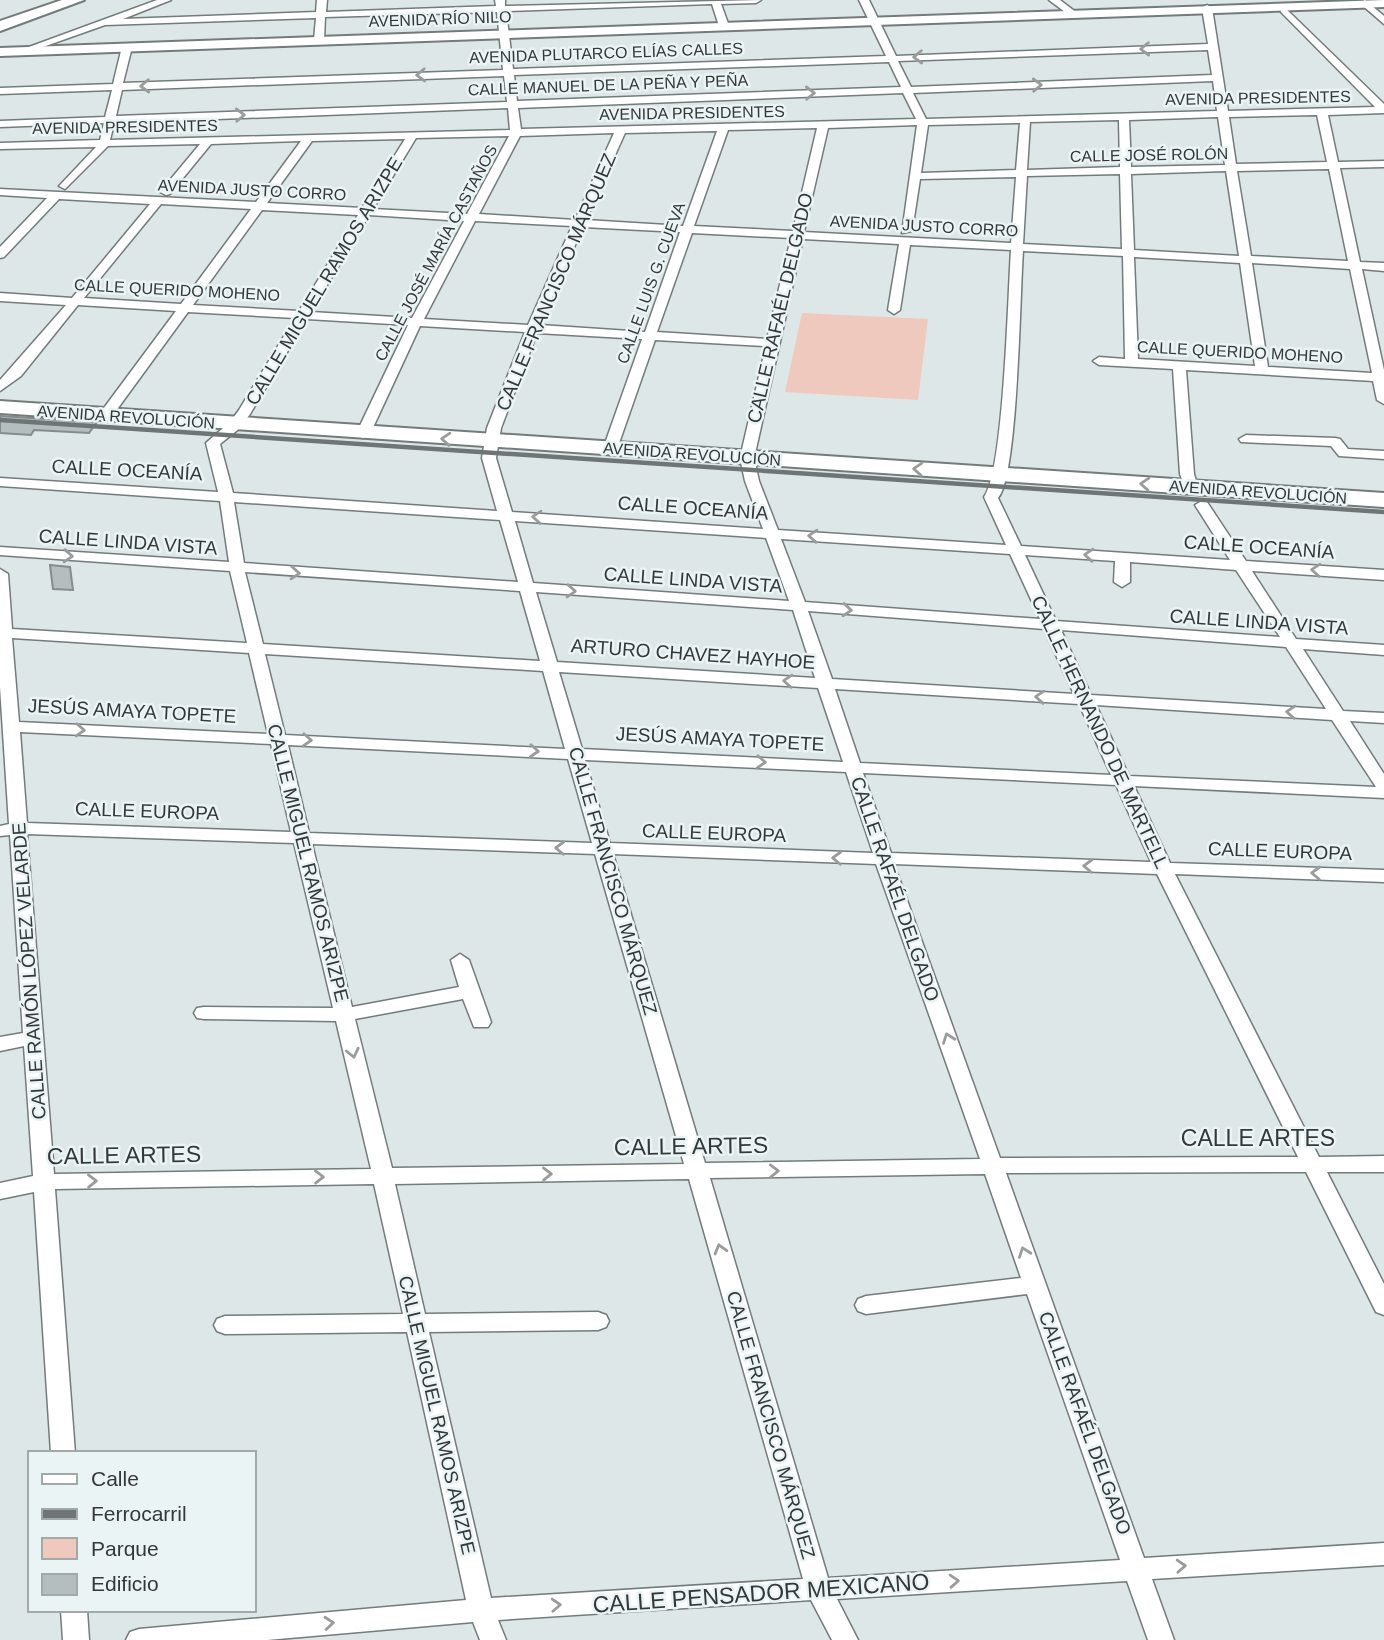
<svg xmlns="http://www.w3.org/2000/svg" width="1384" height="1640" viewBox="0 0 1384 1640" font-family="Arial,sans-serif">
	<rect width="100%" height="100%" fill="#dee7e7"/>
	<path fill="#efc9be" d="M 802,313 L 928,319 L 918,400 L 785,392 Z"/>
	<path fill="#b5bebe" stroke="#848c8c" stroke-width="2" d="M 0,416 L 97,422 L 89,433 L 34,430 L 31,435 L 0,433 Z
		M 50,565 L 70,567 L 73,590 L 53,589 Z"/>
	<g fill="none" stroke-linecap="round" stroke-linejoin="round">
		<defs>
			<path id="street" d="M 157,0 L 171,0 L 123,19 L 316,12 L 317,0 L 327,0 L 326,12 L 496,6 L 495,0 L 505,0 L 505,6 L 761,0 L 756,3 L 721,4 L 729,26 L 724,29 L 719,26 L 712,4 L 506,11 L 513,69 L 886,56 L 859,0 L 869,0 L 896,56 L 1208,44 L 1202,8 L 1207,5 L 1212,8 L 1228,111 L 1375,107 L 1281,12 L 1281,8 L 1284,7 L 1384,104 L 1384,113 L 1328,115 L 1338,162 L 1384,161 L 1384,167 L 1340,168 L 1360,262 L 1384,263 L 1384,271 L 1362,269 L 1384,370 L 1384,404 L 1377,400 L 1373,381 L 1186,370 L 1194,474 L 1198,488 L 1196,491 L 1186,491 L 1180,474 L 1173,369 L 1099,365 L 1093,361 L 1099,357 L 1125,359 L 1123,256 L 1023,251 C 1020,290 1018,478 998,498 L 1021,546 L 1230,560 L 1195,505 L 1202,501 L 1207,502 L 1246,561 L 1384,570 L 1384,580 L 1252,571 L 1296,639 L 1384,645 L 1384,655 L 1303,649 L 1343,711 L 1384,713 L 1384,723 L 1350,721 L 1384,774 L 1384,798 L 1134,786 L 1170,863 L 1384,870 L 1384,882 L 1175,874 L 1319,1157 L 1384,1156 L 1384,1172 L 1327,1172 L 1384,1284 L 1384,1315 L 1376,1312 L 1306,1172 L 1006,1173 L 1144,1558 L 1384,1543 L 1384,1565 L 1152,1579 L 1174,1640 L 1148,1640 L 1127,1581 L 837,1599 L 858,1640 L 832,1640 L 811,1600 L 498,1620 L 506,1640 L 480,1640 L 473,1622 L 267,1640 L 126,1640 L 130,1632 L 139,1629 L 466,1600 L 407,1332 L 225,1334 L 217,1331 L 214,1325 L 217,1319 L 225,1316 L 403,1314 L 374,1184 L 55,1189 L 75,1453 L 51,1453 L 34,1192 L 0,1199 L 0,1183 L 33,1176 L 24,1046 L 0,1051 L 0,1037 L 23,1033 L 10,835 L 0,836 L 0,826 L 9,824 L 0,687 L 0,569 L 8,574 L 12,629 L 247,643 L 230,571 L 0,555 L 0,547 L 229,562 L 220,501 L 0,486 L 0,478 L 218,492 L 206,443 L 230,422 L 239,410 L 295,318 L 188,312 L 110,419 L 105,420 L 98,416 L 176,311 L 78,305 L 21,376 L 0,391 L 0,380 L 66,305 L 0,301 L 0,293 L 72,298 L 150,204 L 59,199 L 4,257 L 0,258 L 0,247 L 47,198 L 0,195 L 0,189 L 256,202 L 301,141 L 211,144 L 170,194 L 166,195 L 160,192 L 200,144 L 108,146 L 65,189 L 59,186 L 61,184 L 96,147 L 0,149 L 0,143 L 100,140 L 104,123 L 0,127 L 0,121 L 105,117 L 112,90 L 0,94 L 0,88 L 113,84 L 121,51 L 126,48 L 131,51 L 123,83 L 503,70 L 497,12 L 325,17 L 324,40 L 319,43 L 314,40 L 316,18 L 105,25 L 26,53 L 18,51 ZM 1208,50 L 1212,75 L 911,87 L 898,61 ZM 889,62 L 901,87 L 517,101 L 514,75 ZM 504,76 L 507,102 L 116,116 L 122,90 ZM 1213,81 L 1217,111 L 926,119 L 913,93 ZM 903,93 L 916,119 L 521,129 L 518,108 ZM 508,108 L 510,130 L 110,140 L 114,123 ZM 1317,115 L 1327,162 L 1236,164 L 1229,117 ZM 1218,117 L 1225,165 L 1131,167 L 1129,120 ZM 1119,120 L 1120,167 L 1027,170 L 1030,122 ZM 1020,123 L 1016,170 L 921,173 L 928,125 ZM 917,125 L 902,233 L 912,231 L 920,179 L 1016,177 L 1011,243 L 804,232 L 828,128 ZM 817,128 L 793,231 L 694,226 L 728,130 ZM 717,131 L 683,226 L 586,220 L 625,133 ZM 614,133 L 575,220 L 479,214 L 520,136 ZM 509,136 L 467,214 L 373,209 L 416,138 ZM 405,139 L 362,208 L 267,203 L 312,141 ZM 1329,169 L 1348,261 L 1251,256 L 1237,171 ZM 1226,171 L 1239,256 L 1134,250 L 1131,174 ZM 1120,174 L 1122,249 L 1023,244 L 1027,176 ZM 161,204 L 251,209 L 181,304 L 84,298 ZM 262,210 L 358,215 L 299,311 L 193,305 ZM 369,215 L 464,221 L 412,318 L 311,312 ZM 475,221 L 572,226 L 528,325 L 424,319 ZM 583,227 L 680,232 L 645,332 L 540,325 ZM 692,233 L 791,238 L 767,339 L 657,332 ZM 803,239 L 899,244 L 888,310 L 894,314 L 900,310 L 910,245 L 1011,250 C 1008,294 1004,471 984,497 L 1006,545 L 778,530 L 759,481 L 754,458 ZM 1134,257 L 1240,263 L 1255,366 L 1138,359 ZM 1252,263 L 1350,269 L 1372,373 L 1268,367 ZM 307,319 L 408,325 L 356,434 L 363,438 L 370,434 L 420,326 L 525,332 L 487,428 L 482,458 L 497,511 L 233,493 L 220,444 L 240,428 L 250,414 ZM 537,333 L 642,339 L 603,449 L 610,453 L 617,449 L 655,340 L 766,346 L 740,458 L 745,481 L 763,529 L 512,512 L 496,458 L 501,428 ZM 234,502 L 500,520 L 518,582 L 244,563 ZM 515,521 L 766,538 L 789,601 L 533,583 ZM 781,539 L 1010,554 L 1040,619 L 805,602 ZM 1025,555 L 1115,561 L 1114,582 L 1122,587 L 1130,582 L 1130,562 L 1236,570 L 1280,637 L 1056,621 ZM 245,572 L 520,591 L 540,661 L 263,644 ZM 536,592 L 793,610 L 815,678 L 557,662 ZM 808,611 L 1044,629 L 1074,694 L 832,679 ZM 1061,630 L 1286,647 L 1326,709 L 1091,695 ZM 12,638 L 249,653 L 268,734 L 19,722 ZM 265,654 L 543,671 L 565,749 L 285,735 ZM 559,672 L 818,688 L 843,762 L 582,749 ZM 835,689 L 1079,704 L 1111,775 L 860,763 ZM 1096,705 L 1332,720 L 1376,787 L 1129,776 ZM 20,732 L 271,744 L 291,832 L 27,823 ZM 288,745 L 568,759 L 592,843 L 309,833 ZM 585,760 L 846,772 L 873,853 L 610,843 ZM 863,773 L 1116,785 L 1151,862 L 891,853 ZM 27,834 L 294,843 L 333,1008 L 204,1007 L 197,1008 L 194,1013 L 197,1018 L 204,1019 L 336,1021 L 371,1169 L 54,1174 ZM 312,844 L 595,854 L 684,1164 L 392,1168 L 355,1019 L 463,999 L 474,1027 L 488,1027 L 491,1022 L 469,960 L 460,954 L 451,960 L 459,987 L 352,1007 ZM 613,854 L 876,864 L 980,1159 L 705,1163 ZM 894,864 L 1157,874 L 1298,1157 L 1000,1158 ZM 985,1174 L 1021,1278 L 866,1296 L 858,1299 L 855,1305 L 858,1311 L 866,1314 L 1027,1294 L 1120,1560 L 828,1578 L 710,1178 ZM 689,1179 L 803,1579 L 491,1598 L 429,1332 L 598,1330 L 606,1327 L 609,1321 L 606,1315 L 598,1312 L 425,1314 L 395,1184 Z
				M 1049,0 L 1060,0 L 1077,13 L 1069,15 Z
				M 1365,0 L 1384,16 L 1384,24 L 1362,5 L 1360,3 Z
				M 1246,435 L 1335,438 L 1340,439 L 1348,449 L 1384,451 L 1384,459 L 1339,456 L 1331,446 L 1241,442 L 1239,439 Z
				M 61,1610 L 87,1610 L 89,1640 L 63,1640 Z"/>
			<path id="secondary" d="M 1384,0 L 1384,7 L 0,56 L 0,48 Z"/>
			<path id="primary" d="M 62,0 L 84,0 L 0,31 L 0,21 Z
				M 0,401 L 1384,493 L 1384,507 L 0,413 Z"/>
		</defs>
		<use href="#street" stroke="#737b7b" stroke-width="3"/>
		<use href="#secondary" stroke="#737b7b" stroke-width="4"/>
		<use href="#primary" stroke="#737b7b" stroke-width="4"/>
		<use href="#street" fill="#fff" fill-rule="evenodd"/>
		<use href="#secondary" fill="#fff" fill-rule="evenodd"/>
		<use href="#primary" fill="#fff" fill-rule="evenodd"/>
		<path stroke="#6f7474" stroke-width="4.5" d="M 0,420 L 1384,512"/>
	</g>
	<defs><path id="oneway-chevron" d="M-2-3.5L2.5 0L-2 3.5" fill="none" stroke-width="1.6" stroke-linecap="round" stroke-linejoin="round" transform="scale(1.75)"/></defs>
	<g stroke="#9a9c9c">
		<use href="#oneway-chevron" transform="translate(1145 49) rotate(178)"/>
		<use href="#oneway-chevron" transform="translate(918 57) rotate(178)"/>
		<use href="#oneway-chevron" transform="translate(421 75) rotate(178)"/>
		<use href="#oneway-chevron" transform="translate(1037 85) rotate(-2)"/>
		<use href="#oneway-chevron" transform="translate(145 86) rotate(178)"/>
		<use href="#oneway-chevron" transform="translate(810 93) rotate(-2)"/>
		<use href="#oneway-chevron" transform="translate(240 115) rotate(-2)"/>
		<use href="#oneway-chevron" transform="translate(446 439) rotate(-176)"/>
		<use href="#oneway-chevron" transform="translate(918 469) rotate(-176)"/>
		<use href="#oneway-chevron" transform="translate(1145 484) rotate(-176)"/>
		<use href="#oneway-chevron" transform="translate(537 517) rotate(-176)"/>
		<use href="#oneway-chevron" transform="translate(813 536) rotate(-176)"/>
		<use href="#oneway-chevron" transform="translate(1089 555) rotate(-176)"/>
		<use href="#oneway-chevron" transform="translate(68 556) rotate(4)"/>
		<use href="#oneway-chevron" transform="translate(1316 570) rotate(-176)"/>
		<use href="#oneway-chevron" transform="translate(295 573) rotate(4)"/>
		<use href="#oneway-chevron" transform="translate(571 591) rotate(4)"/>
		<use href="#oneway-chevron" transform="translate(847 610) rotate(5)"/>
		<use href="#oneway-chevron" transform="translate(788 681) rotate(-176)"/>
		<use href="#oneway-chevron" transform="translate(1040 697) rotate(-176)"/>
		<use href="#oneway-chevron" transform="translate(1291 712) rotate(-176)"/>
		<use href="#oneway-chevron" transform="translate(80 730) rotate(3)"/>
		<use href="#oneway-chevron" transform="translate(307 740) rotate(3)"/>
		<use href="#oneway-chevron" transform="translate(534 751) rotate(3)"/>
		<use href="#oneway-chevron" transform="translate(761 762) rotate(3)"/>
		<use href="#oneway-chevron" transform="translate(560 848) rotate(-178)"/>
		<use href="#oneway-chevron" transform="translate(837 858) rotate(-178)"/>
		<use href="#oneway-chevron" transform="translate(1088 866) rotate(-178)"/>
		<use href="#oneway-chevron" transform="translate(1316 873) rotate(-178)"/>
		<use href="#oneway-chevron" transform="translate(948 1038) rotate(-110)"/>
		<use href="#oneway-chevron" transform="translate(353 1053) rotate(77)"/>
		<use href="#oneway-chevron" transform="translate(774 1171) rotate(-1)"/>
		<use href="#oneway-chevron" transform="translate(547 1174) rotate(-1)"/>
		<use href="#oneway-chevron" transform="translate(319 1177) rotate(-1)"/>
		<use href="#oneway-chevron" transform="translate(92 1181) rotate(-1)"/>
		<use href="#oneway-chevron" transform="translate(720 1249) rotate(-106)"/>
		<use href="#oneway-chevron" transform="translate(1024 1252) rotate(-110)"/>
		<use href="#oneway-chevron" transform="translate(1181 1566) rotate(-3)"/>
		<use href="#oneway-chevron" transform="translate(954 1581) rotate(-4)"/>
		<use href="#oneway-chevron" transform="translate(556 1605) rotate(-3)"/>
		<use href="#oneway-chevron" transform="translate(329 1623) rotate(-5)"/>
	</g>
	<g text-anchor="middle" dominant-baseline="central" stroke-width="5" stroke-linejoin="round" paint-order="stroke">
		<g font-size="16" fill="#353838" stroke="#ebf4f5">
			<text transform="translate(440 19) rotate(-2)">AVENIDA RÍO NILO</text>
			<text transform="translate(606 53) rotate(-2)">AVENIDA PLUTARCO ELÍAS CALLES</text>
			<text transform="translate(608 85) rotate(-2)">CALLE MANUEL DE LA PEÑA Y PEÑA</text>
			<text transform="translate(1258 98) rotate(-1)">AVENIDA PRESIDENTES</text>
			<text transform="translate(692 113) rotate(-1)">AVENIDA PRESIDENTES</text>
			<text transform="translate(125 127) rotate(-1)">AVENIDA PRESIDENTES</text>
			<text transform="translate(1149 155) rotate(-1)">CALLE JOSÉ ROLÓN</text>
			<text transform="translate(252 190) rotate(3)">AVENIDA JUSTO CORRO</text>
			<text transform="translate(924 226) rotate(3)">AVENIDA JUSTO CORRO</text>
			<text transform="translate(436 253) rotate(-62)">CALLE JOSÉ MARÍA CASTAÑOS</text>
			<text transform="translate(651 283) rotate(-70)">CALLE LUIS G. CUEVA</text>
			<text transform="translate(177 290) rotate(3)">CALLE QUERIDO MOHENO</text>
			<text transform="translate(1240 352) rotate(3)">CALLE QUERIDO MOHENO</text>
			<text transform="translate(126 417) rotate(4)">AVENIDA REVOLUCIÓN</text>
			<text transform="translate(692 454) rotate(4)">AVENIDA REVOLUCIÓN</text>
			<text transform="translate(1258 492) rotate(4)">AVENIDA REVOLUCIÓN</text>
		</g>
		<g font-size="19" fill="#353838" stroke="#ebf4f5">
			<text transform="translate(324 281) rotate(-59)">CALLE MIGUEL RAMOS ARIZPE</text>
			<text transform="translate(556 282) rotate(-67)">CALLE FRANCISCO MÁRQUEZ</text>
			<text transform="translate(780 308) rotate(-77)">CALLE RAFAÉL DELGADO</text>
			<text transform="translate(127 470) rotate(3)">CALLE OCEANÍA</text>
			<text transform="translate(693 508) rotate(4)">CALLE OCEANÍA</text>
			<text transform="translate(128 542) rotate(4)">CALLE LINDA VISTA</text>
			<text transform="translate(1259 547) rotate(4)">CALLE OCEANÍA</text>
			<text transform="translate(693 580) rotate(4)">CALLE LINDA VISTA</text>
			<text transform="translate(1259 622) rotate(4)">CALLE LINDA VISTA</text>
			<text transform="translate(693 654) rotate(4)">ARTURO CHAVEZ HAYHOE</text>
			<text transform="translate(132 711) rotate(3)">JESÚS AMAYA TOPETE</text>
			<text transform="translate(1100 732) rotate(65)">CALLE HERNANDO DE MARTELL</text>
			<text transform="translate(720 739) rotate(3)">JESÚS AMAYA TOPETE</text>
			<text transform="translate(147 811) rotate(2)">CALLE EUROPA</text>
			<text transform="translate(714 833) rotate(2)">CALLE EUROPA</text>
			<text transform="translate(1280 851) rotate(2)">CALLE EUROPA</text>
			<text transform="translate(308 863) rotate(76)">CALLE MIGUEL RAMOS ARIZPE</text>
			<text transform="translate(613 881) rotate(74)">CALLE FRANCISCO MÁRQUEZ</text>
			<text transform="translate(895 889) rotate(71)">CALLE RAFAÉL DELGADO</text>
			<text transform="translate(29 971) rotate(-94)">CALLE RAMÓN LÓPEZ VELARDE</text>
			<text transform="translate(437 1415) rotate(77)">CALLE MIGUEL RAMOS ARIZPE</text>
			<text transform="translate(1085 1423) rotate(70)">CALLE RAFAÉL DELGADO</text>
			<text transform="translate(771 1425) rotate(74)">CALLE FRANCISCO MÁRQUEZ</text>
		</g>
		<g font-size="23" fill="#353838" stroke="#ebf4f5">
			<text x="1258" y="1138">CALLE ARTES</text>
			<text transform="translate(691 1146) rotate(-1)">CALLE ARTES</text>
			<text transform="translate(124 1155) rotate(-1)">CALLE ARTES</text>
			<text transform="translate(761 1593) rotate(-4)">CALLE PENSADOR MEXICANO</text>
		</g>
	</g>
	<rect x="28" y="1451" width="228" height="161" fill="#ebf4f5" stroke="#a2a9a9" stroke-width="2"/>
	<rect x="42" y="1474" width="35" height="10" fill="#ffffff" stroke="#a2a9a9" stroke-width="2"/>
	<text x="91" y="1486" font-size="21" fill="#353838">Calle</text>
	<rect x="42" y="1509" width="35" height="10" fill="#6f7474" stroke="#a2a9a9" stroke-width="2"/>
	<text x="91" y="1521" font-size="21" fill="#353838">Ferrocarril</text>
	<rect x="42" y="1538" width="35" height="21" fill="#efc9be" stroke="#a2a9a9" stroke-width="2"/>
	<text x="91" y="1556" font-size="21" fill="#353838">Parque</text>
	<rect x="42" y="1574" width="35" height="21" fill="#b5bebe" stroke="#a2a9a9" stroke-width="2"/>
	<text x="91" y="1591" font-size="21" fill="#353838">Edificio</text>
</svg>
